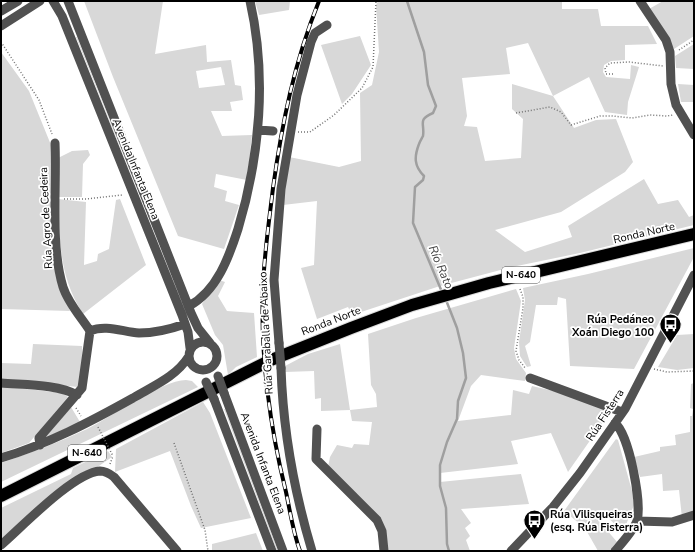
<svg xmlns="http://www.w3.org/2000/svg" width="695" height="552" viewBox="0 0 695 552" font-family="'Nunito Sans',sans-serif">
	<rect width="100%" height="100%" fill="#fff"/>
	<path fill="#d8d8d8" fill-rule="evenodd" d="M 84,1 L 163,1 L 155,54 L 206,45 L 207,62 L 231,60 L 235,85 L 241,86 L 243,100 L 230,102 L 232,111 L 211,111 L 222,136 L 252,135 L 247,180 L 216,174 L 214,187 L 227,191 L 225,201 L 239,205 L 224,249 L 178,236 L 113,77 ZM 221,67 L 225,85 L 199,88 L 196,71 Z
		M 255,1 L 290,1 L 289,10 L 259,15 Z
		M 378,1 L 562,1 L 562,9 L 598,9 L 601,26 L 648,26 L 657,44 L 625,45 L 625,60 L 611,61 L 604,65 L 603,72 L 606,77 L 630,79 L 631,65 L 639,67 L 628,102 L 627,115 L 605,112 L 589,77 L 553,96 L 574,128 L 596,120 L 616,119 L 633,162 L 625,172 L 561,212 L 495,230 L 525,252 L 572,237 L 568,226 L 644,179 L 658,204 L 678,200 L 689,217 L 694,215 L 694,225 L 580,253 L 512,267 L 440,286 L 352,315 L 348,307 L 317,319 L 301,268 L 314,265 L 317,201 L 283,205 L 289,157 L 339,167 L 361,161 L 360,93 L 372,85 L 379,52 L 376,5 ZM 528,43 L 553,96 L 512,84 L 512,109 L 523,119 L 521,158 L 485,161 L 477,127 L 464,126 L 467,116 L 462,78 L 510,74 L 506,48 Z
		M 663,1 L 694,1 L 694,36 L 674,49 L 649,9 Z
		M 360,36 L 371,65 L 352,94 L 342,104 L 321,45 Z
		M 76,37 L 77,37 L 139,195 Z
		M 694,44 L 694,69 L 676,68 L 675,56 Z
		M 1,52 L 29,91 L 51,145 L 50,200 L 53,251 L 62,290 L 70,311 L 1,309 Z
		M 678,84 L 694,85 L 694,102 L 681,102 Z
		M 88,150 L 90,155 L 83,164 L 82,197 L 58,197 L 58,158 L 72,151 Z
		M 58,199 L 86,202 L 84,265 L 97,261 L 98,254 L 109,249 L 116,200 L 120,199 L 146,265 L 83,314 C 59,276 60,243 58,199 Z
		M 694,248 L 694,257 L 634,369 L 570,366 L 566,299 L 558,297 L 557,305 L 536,305 L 530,342 L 525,346 L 531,366 L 527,367 L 520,356 L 519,342 L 525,300 L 523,288 L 588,274 Z
		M 219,280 L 225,282 L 218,296 L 227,311 L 254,313 L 257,357 L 236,367 L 228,375 L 223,345 L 215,335 L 202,304 Z
		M 516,289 L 521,301 L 514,348 L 516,359 L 526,373 L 525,381 L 481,375 L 471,386 L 458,421 L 511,415 L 513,390 L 529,394 L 532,386 L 558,392 L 612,409 L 568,472 L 551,433 L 511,441 L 518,464 L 440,473 L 440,482 L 521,474 L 529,504 L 461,509 L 471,523 L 465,528 L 470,536 L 466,540 L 470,551 L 387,551 L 384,526 L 328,467 L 330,457 L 337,445 L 352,448 L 354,444 L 369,445 L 372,422 L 352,421 L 350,410 L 321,411 L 321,398 L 315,399 L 314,371 L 285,372 L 285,366 L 308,354 L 340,344 L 350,410 L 377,407 L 376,394 L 371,385 L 368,334 L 416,318 Z
		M 694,334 L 694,368 L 677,370 L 658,367 L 677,335 Z
		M 33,344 L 82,346 L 83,364 L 78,387 L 1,379 L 1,363 L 31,364 Z
		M 186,380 L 192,381 L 198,387 L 1,482 L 1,463 C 31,453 59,442 87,429 C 113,416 160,381 186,380 Z
		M 694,383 L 694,513 L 682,518 L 679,490 L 663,491 L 662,474 L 640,477 L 634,457 L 660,451 L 660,447 L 676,445 L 675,435 L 690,432 L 690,416 L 692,416 L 693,409 L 690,408 L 691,384 Z
		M 1,386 L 62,393 L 68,397 L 29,443 L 1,453 Z
		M 203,402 L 210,413 L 251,518 L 201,528 L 191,506 L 170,451 L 115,472 L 116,449 Z
		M 71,407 L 80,422 L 45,438 Z
		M 224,409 L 225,409 L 278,551 L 277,551 Z
		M 616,439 L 618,440 L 632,491 L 634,505 L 623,532 L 602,512 L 596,517 L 617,542 L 609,551 L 598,551 L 582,523 L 580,524 L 564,511 Z
		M 108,451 L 112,457 L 29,514 L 1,539 L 1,508 L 71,474 L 73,468 Z
		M 256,533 L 263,551 L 212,551 L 212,544 Z"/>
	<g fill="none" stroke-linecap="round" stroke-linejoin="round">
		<path stroke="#9f9f9f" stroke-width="2.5" d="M 407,1 L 424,52 L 428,85 L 436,106 L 433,113 C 417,120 425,123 423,136 C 422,138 420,141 419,144 C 414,157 414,166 424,176 L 423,180 L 415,187 L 413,223 L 442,292
			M 446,300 L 457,328 L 463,353 L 466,378 L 458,401 L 457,419 L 447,442 L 440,465 L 440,486 L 446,508 L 447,544 L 449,551"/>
		<defs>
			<path id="highway" d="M 1,496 L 271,360 L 351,328 L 412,305 L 489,283 L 694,234"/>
		</defs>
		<use href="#highway" stroke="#dbdbdb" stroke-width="14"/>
		<path stroke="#737373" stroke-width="1.5" stroke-dasharray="1 2" stroke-linecap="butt" d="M 1,42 L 39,100 L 52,134
			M 679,50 L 694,40
			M 613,74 L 606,74 L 605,68 L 610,63 L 629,62 L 663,66
			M 516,113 L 550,107 L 561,112 L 571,125 L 600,116 L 612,116 L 632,118 L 650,115 L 667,116 L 673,115
			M 298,132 L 310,132 L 334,115 L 362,88 L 373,67 L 376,1
			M 64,199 L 86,199 L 122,195
			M 520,289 L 523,297 L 523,308 L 516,351 L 519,360 L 526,369
			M 654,369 L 667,372 L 694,371
			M 76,408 L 81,416
			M 174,443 L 205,530 L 208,551
			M 110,464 L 113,456"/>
		<path stroke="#515151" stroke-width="9" d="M 53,1 L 62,16 L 182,315 L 188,332 L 190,348
			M 68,1 L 191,313 L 198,328 L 210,343
			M 640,1 L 666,40 L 670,52 L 671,84 L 676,105 L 694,135
			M 1,11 L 18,1
			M 1,26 L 40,1
			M 258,130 L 273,131
			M 55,143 C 57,187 50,244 63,287 C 68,303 81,317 90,331
			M 189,306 C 217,291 229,257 238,229 C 260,156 267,76 250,1
			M189 356a14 14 0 1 1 28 0a14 14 0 1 1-28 0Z
			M 279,343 L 274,280 L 281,189 L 297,95 L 311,42 L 315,33 L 327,25
			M 281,368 C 283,430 294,491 312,551
			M 530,378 L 622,412
			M 1,383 C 23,385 58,384 77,395
			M 224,393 L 283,551
			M 214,399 L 272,551
			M 615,423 C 629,435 642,502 637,521 C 633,531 622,543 615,551
			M 317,429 L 316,459 L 377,520 L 382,531 L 384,551
			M 40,445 L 39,438 L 82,388 L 90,331 C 106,324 123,332 139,333 C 155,333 171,329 185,324
			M 1,458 C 48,444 90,422 133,398 C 153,386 176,377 189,356
			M 637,521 L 672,522 L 694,515
			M 1,545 C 22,527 73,473 100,471 C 105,471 110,474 114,477 L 177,551
			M 511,551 L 553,507 L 580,473 L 625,409 L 694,275"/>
		<use href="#highway" stroke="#000" stroke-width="12"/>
		<defs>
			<path id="rail" d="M 300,551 C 293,532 290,511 286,492 C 270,428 260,354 263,288 C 264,255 269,222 273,188 C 282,123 294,63 319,1"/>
		</defs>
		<use href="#rail" stroke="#000" stroke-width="4"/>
		<use href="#rail" stroke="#fff" stroke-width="2.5" stroke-dasharray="8" stroke-linecap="butt"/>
		<path stroke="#737373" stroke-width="1.5" stroke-dasharray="1 2" stroke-linecap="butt" d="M 98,427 L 113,456"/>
		<path stroke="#515151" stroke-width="9" d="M 279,343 L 281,368
			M 218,376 L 224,393
			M 206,382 L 214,399"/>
	</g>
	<defs>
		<symbol id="bus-pin" viewBox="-11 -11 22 30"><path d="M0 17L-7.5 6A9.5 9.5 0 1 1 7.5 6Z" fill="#000" stroke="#fff"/><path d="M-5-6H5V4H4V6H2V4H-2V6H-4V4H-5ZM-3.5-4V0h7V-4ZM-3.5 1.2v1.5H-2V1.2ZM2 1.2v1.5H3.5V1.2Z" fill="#fff"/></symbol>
	</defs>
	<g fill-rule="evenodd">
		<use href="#bus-pin" x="658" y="312" width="25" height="34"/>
		<use href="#bus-pin" x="522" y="508" width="25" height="34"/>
	</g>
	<g text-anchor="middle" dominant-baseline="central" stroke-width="3.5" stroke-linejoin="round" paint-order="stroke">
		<g fill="#fff" stroke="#4c4c4c" stroke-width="1">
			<rect x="502" y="267" width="38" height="16" rx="3"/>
			<rect x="68" y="445" width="38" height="16" rx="3"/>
		</g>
		<g font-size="10" font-weight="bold" fill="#000">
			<text x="521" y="275">N-640</text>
			<text x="87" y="453">N-640</text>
		</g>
		<g font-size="11" fill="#000" stroke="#fff">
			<text transform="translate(136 169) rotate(68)">Avenida Infanta Elena</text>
			<text transform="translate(46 218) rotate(-93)">Rúa Agro de Cedeira</text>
			<text transform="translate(644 233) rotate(-13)">Ronda Norte</text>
			<text transform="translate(331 321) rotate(-21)">Ronda Norte</text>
			<text transform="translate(266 333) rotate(-93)">Rúa Garaballa de Abaixo</text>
			<text transform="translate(605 415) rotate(-57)">Rúa Fisterra</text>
			<text transform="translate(263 463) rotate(69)">Avenida Infanta Elena</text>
		</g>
		<g font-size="11" font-weight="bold" fill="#000" stroke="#fff" text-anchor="end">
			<text x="654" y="319">Rúa Pedáneo<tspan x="654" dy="13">Xoán Diego 100</tspan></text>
			<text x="550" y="514" text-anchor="start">Rúa Vilisqueiras<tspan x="550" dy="13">(esq. Rúa Fisterra)</tspan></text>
		</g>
		<g font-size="12" font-style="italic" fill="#404040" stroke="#fff">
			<text transform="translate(441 267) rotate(67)">Río Rato</text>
		</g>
	</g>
	<rect width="695" height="552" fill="none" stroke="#000000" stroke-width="4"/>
</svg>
